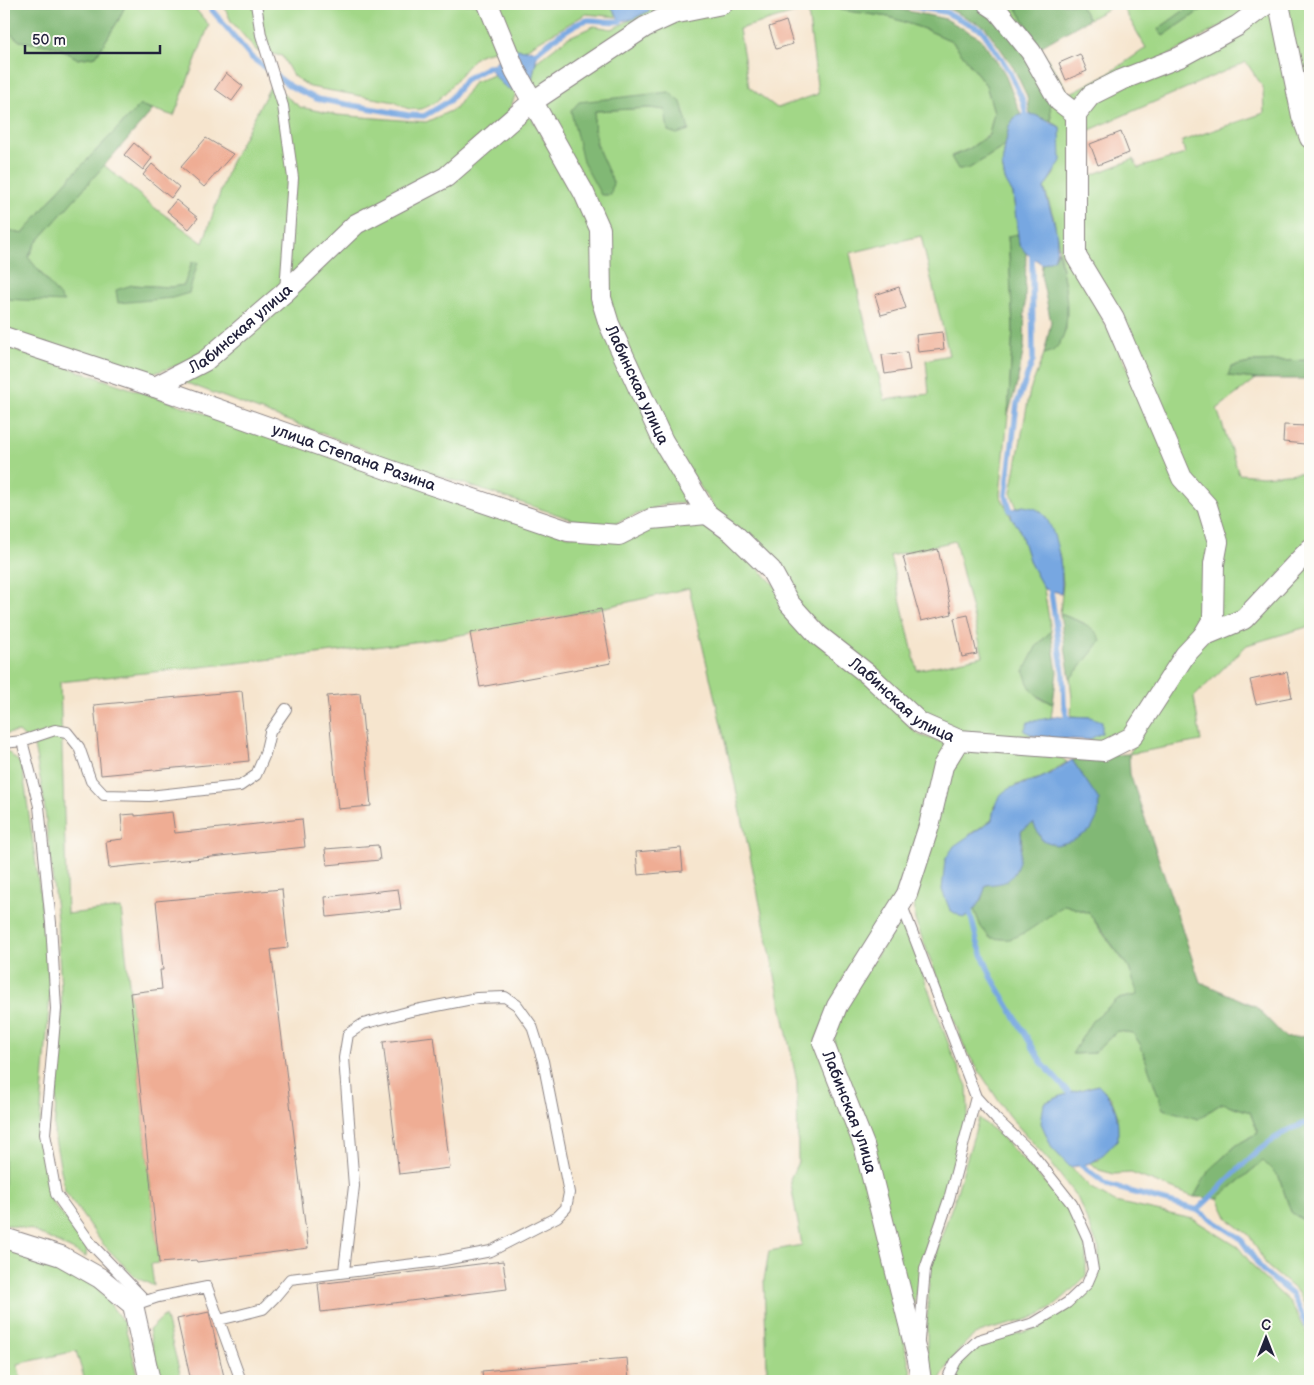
<svg xmlns="http://www.w3.org/2000/svg" width="1314" height="1385" viewBox="0 0 1314 1385" font-family="'Balsamiq Sans',sans-serif">
	<rect width="100%" height="100%" fill="#fdfcf7"/>
	<filter id="ink" filterUnits="userSpaceOnUse"><feTurbulence type="fractalNoise" baseFrequency=".02" numOctaves="2"/><feDisplacementMap in="SourceGraphic" scale="10" xChannelSelector="R" yChannelSelector="G"/><feConvolveMatrix kernelMatrix="1 2 1 2 8 2 1 2 1" color-interpolation-filters="sRGB"/></filter>
	<filter id="wash" filterUnits="userSpaceOnUse"><feTurbulence type="fractalNoise" baseFrequency=".0096" numOctaves="4" result="noise"/><feDisplacementMap in="SourceGraphic" scale="20" xChannelSelector="R" yChannelSelector="G"/><feGaussianBlur stdDeviation="1.12" result="paint"/><feColorMatrix in="noise" values="0 0 0 0 0 0 0 0 0 0 0 0 0 0 0 0 0 1.4 0 .05"/><feComposite in="paint" operator="in"/></filter>
	<g filter="url(#wash)">
		<rect width="100%" height="100%" fill="#f6e5ce"/>
		<path fill="#a2d787" stroke="#627c61" fill-rule="evenodd" d="M 126,4 L 194,4 L 197,11 L 209,25 L 174,116 L 140,105 L 60,188 L 23,234 L 4,230 L 4,29 L 20,41 L 58,47 L 78,59 L 96,56 L 118,21 Z
			M 223,4 L 483,4 L 500,50 C 492,52 479,53 474,59 C 453,79 431,128 395,102 L 310,87 L 293,76 L 282,56 L 257,51 L 231,21 Z
			M 493,4 L 610,4 L 618,17 L 586,14 L 524,50 L 515,49 Z
			M 649,4 L 842,4 L 841,10 L 889,17 L 927,30 L 952,41 L 986,85 L 994,112 L 989,134 L 969,149 L 951,156 L 968,169 L 1005,146 L 1002,165 L 1005,180 L 1013,194 L 1018,234 L 1008,236 L 1013,328 L 1008,415 L 1000,495 L 1012,519 L 1019,528 L 1030,563 L 1044,589 L 1051,631 L 1036,647 L 1039,698 L 1053,703 L 1051,718 L 1028,723 L 1035,736 L 957,732 L 919,715 L 797,604 L 763,546 L 719,515 L 669,440 L 614,320 L 607,287 L 609,236 L 531,84 L 536,62 L 567,38 L 594,26 L 612,29 L 649,11 ZM 808,11 L 818,94 L 777,108 L 749,87 L 739,29 L 794,13 ZM 681,103 L 666,110 L 650,108 L 595,111 C 590,138 602,159 613,182 L 571,111 ZM 921,236 L 949,355 L 926,360 L 929,394 L 885,400 L 862,310 L 850,253 ZM 955,541 L 983,656 L 917,670 L 890,556 Z
			M 976,4 L 1014,4 L 1069,94 L 1111,72 L 1146,48 L 1121,4 L 1193,4 L 1158,29 L 1163,36 L 1210,4 L 1260,4 L 1074,109 L 1071,259 L 1201,508 L 1211,543 L 1209,617 L 1131,727 L 1102,743 L 1088,740 L 1090,717 L 1071,716 L 1072,698 L 1070,679 L 1101,641 L 1084,623 L 1060,614 L 1063,583 L 1059,553 L 1023,506 L 1017,508 L 1011,493 L 1030,390 L 1044,354 L 1054,350 L 1066,329 L 1065,287 L 1054,219 L 1044,187 L 1054,174 L 1060,127 L 1051,121 L 1050,101 Z
			M 1079,4 L 1117,4 L 1089,19 Z
			M 1274,4 L 1300,127 L 1310,153 L 1310,360 L 1254,362 L 1231,367 L 1228,376 L 1256,379 L 1217,409 L 1239,474 L 1263,476 L 1310,472 L 1310,445 L 1310,543 L 1242,616 L 1213,630 L 1221,542 L 1182,472 L 1080,256 L 1078,129 L 1089,107 ZM 1246,62 L 1263,87 L 1264,113 L 1182,141 L 1185,154 L 1138,168 L 1134,159 L 1087,177 L 1083,133 Z
			M 1282,4 L 1310,4 L 1310,129 Z
			M 494,75 L 503,85 L 516,93 L 509,112 L 439,177 L 350,222 L 199,358 L 143,377 L 4,329 L 4,299 L 48,281 L 28,258 L 35,244 L 104,165 L 155,208 L 203,243 L 230,164 L 271,85 L 300,107 L 337,115 L 426,122 L 455,109 L 474,82 ZM 192,262 L 189,293 L 132,285 L 171,287 L 185,285 Z
			M 528,111 L 595,230 L 597,298 L 693,503 L 666,504 L 635,515 L 610,526 L 574,520 L 398,462 L 184,382 L 355,233 Z
			M 4,346 L 569,536 L 654,525 L 703,526 L 733,542 L 919,735 L 951,745 L 889,914 L 845,974 L 816,1040 L 859,1146 L 913,1381 L 691,1381 L 724,1381 L 758,1377 L 767,1369 L 764,1280 L 769,1251 L 802,1245 L 790,1179 L 798,1162 L 797,1082 L 735,784 L 689,588 C 601,609 511,628 421,641 C 301,657 180,669 60,682 L 67,914 L 121,908 L 159,1263 L 151,1264 L 154,1286 L 135,1277 L 102,1243 L 65,1191 L 54,1134 L 62,1007 L 57,919 L 43,794 L 34,746 L 19,732 L 4,734 Z
			M 1310,556 L 1310,626 L 1247,645 L 1194,697 L 1201,741 L 1129,754 L 1181,671 L 1200,646 Z
			M 976,745 L 1062,758 L 1067,762 L 1041,778 L 1016,785 L 994,806 L 992,820 L 970,834 L 970,914 L 974,909 L 981,927 L 1049,914 L 1065,905 L 1089,913 L 1101,931 L 1129,968 L 1139,995 L 1118,999 L 1092,1021 L 1073,1054 L 1094,1053 L 1117,1031 L 1133,1033 L 1140,1044 L 1198,1119 L 1222,1103 L 1250,1112 L 1258,1133 L 1238,1144 L 1209,1170 L 1194,1197 L 1131,1173 L 1114,1174 L 1099,1170 L 1090,1162 L 1099,1160 L 1118,1117 L 1111,1098 L 1098,1085 L 1069,1093 L 1044,1103 L 1052,1148 L 1091,1188 L 1115,1202 L 1193,1219 L 1238,1247 L 1262,1277 L 1290,1302 L 1306,1332 L 1310,1335 L 1310,1381 L 951,1381 L 962,1361 L 980,1343 L 1036,1329 L 1082,1298 L 1099,1273 L 1099,1249 L 1078,1199 L 1051,1163 L 1008,1115 L 966,1051 L 915,920 L 914,894 L 943,785 L 958,753 Z
			M 7,751 L 22,765 L 39,886 L 50,994 L 39,1135 L 52,1202 L 81,1238 L 87,1248 L 86,1257 L 32,1230 L 4,1224 L 4,752 Z
			M 902,918 L 953,1056 L 967,1086 L 968,1112 L 944,1195 L 922,1261 L 913,1308 L 836,1057 L 834,1035 L 849,997 Z
			M 979,1118 L 999,1135 L 1050,1188 L 1071,1214 L 1086,1247 L 1086,1276 C 1074,1288 1060,1302 1046,1311 C 1024,1324 999,1325 977,1334 C 965,1339 945,1369 939,1381 L 932,1381 L 927,1365 L 927,1319 L 930,1269 L 956,1195 Z
			M 1263,1161 L 1279,1177 L 1291,1212 L 1310,1225 L 1310,1316 L 1299,1293 L 1267,1266 L 1249,1235 L 1228,1219 L 1218,1198 Z
			M 4,1248 L 43,1258 L 98,1288 L 124,1323 L 140,1381 L 85,1381 L 76,1351 L 17,1364 L 22,1381 L 4,1381 Z
			M 165,1315 L 182,1381 L 160,1381 L 149,1330 Z"/>
		<path fill="#81b874" stroke="#526d58" d="M 4,4 L 126,4 L 118,21 L 96,56 L 78,59 L 58,47 L 20,41 L 4,29 Z
			M 842,4 L 874,4 L 946,19 L 980,38 L 1004,72 L 1021,115 L 1016,116 L 1009,126 L 1005,146 L 968,169 L 958,169 L 951,157 L 969,149 L 989,135 L 994,112 L 986,85 L 952,41 L 927,30 L 889,17 L 840,10 Z
			M 930,4 L 976,4 L 996,19 L 1028,55 L 1050,101 L 1051,121 L 1030,114 L 1027,96 L 1012,65 L 985,27 L 945,7 Z
			M 1014,4 L 1079,4 L 1089,19 L 1040,47 Z
			M 1193,4 L 1210,4 L 1163,36 L 1158,29 Z
			M 669,92 L 681,102 L 689,130 L 677,134 L 668,131 L 665,110 L 649,108 L 595,111 L 594,121 L 596,144 L 613,182 L 611,195 L 601,195 L 583,162 L 571,111 L 579,102 Z
			M 140,105 L 153,110 L 35,244 L 28,257 L 64,302 L 4,299 L 4,230 L 23,234 L 60,188 Z
			M 1018,234 L 1019,244 L 1026,253 L 1024,347 L 1017,384 L 1008,415 L 1013,328 L 1008,236 Z
			M 1058,250 C 1063,277 1077,327 1055,349 C 1053,352 1047,353 1044,354 L 1051,322 L 1041,275 L 1042,264 L 1054,259 Z
			M 192,262 L 198,262 L 189,293 L 172,298 L 118,303 L 116,290 L 132,285 L 171,287 L 184,285 Z
			M 1310,360 L 1310,445 L 1308,379 L 1256,379 L 1228,376 L 1231,367 L 1254,362 Z
			M 1060,614 C 1075,620 1096,625 1101,641 L 1070,679 Z
			M 1051,631 L 1057,672 L 1053,703 C 1034,696 1029,690 1024,671 L 1036,647 Z
			M 1129,754 L 1130,774 L 1200,982 L 1255,1006 L 1286,1038 L 1310,1036 L 1310,1225 L 1291,1212 L 1279,1177 L 1263,1161 L 1218,1198 L 1194,1197 L 1209,1170 L 1238,1144 L 1258,1133 L 1250,1112 L 1222,1103 L 1198,1119 L 1163,1109 L 1140,1044 L 1133,1033 L 1117,1031 L 1094,1053 L 1072,1054 L 1092,1021 L 1118,999 L 1138,995 L 1129,968 L 1089,913 L 1065,905 C 1048,915 1029,934 1010,939 C 1004,940 996,938 990,938 L 981,927 L 974,909 L 981,900 L 986,885 L 1006,881 L 1022,846 L 1021,831 L 1033,822 L 1042,840 L 1088,784 L 1072,760 L 1107,755 Z"/>
		<path fill="#77a7e1" stroke="#4c648e" d="M 610,4 L 649,4 L 649,11 L 633,19 L 620,21 Z
			M 515,49 L 538,51 L 531,84 L 527,92 C 507,94 499,82 488,67 C 498,62 504,51 515,49 Z
			M 1025,114 L 1035,115 L 1060,127 L 1061,161 L 1044,188 C 1049,210 1063,236 1054,259 L 1042,264 L 1026,253 L 1019,244 L 1013,194 L 1005,180 L 1002,165 L 1005,146 L 1009,126 L 1016,116 Z
			M 1023,506 C 1028,507 1037,508 1041,512 C 1056,524 1065,576 1061,593 L 1044,589 L 1030,563 L 1019,528 L 1012,519 L 1010,510 Z
			M 1060,716 L 1090,717 L 1102,721 L 1102,733 L 1088,740 L 1047,738 L 1035,736 L 1024,731 L 1028,722 Z
			M 1072,760 L 1099,800 L 1098,816 L 1091,830 L 1072,841 L 1056,845 L 1042,840 L 1033,823 L 1021,831 C 1022,847 1021,871 1007,881 C 1002,884 992,884 986,885 C 982,899 976,911 963,918 L 950,910 L 942,890 L 945,860 L 954,846 L 992,820 C 997,782 1013,790 1041,778 C 1052,774 1062,766 1072,760 Z
			M 1098,1085 C 1117,1104 1118,1113 1118,1139 C 1100,1158 1097,1164 1070,1167 L 1052,1148 L 1041,1123 L 1044,1103 L 1069,1093 Z"/>
		<g fill="none" stroke-linecap="round" stroke-linejoin="round">
			<path stroke="#77a7e1" stroke-width="5.5" d="M 211,4 L 211,9 L 252,58 L 290,86 L 317,99 L 408,115 L 424,116 L 449,101 L 466,79 L 488,67 L 494,68
				M 898,4 L 945,12 L 982,30 L 1008,69 L 1023,101 L 1027,120
				M 533,56 C 542,47 577,20 589,20 C 601,20 607,23 620,21 L 626,11 L 624,4
				M 1017,514 L 1010,510 L 1006,495 L 1017,404 L 1033,360 L 1032,251
				M 1050,585 L 1063,673 L 1064,704 L 1068,722
				M 969,908 L 977,941 L 991,976 L 1042,1063 L 1069,1093 L 1070,1098
				M 1080,1159 L 1081,1165 L 1107,1185 L 1197,1210 L 1240,1238 L 1263,1271 L 1293,1295 L 1307,1326 L 1310,1328
				M 1197,1210 C 1233,1178 1262,1135 1310,1122"/>
		</g>
		<g id="blocks">
			<path fill="#efad94" d="M 786,21 L 793,44 L 776,49 L 769,27 Z
				M 1080,54 L 1087,71 L 1066,80 L 1059,63 Z
				M 226,73 L 243,86 L 232,101 L 215,89 Z
				M 1121,132 L 1129,153 L 1098,165 L 1090,144 Z
				M 206,138 L 233,154 L 204,187 L 181,167 Z
				M 134,143 L 152,158 L 143,170 L 124,155 Z
				M 152,164 L 179,187 L 171,198 L 143,175 Z
				M 176,200 L 198,218 L 189,229 L 167,211 Z
				M 899,287 L 906,308 L 881,315 L 875,295 Z
				M 942,332 L 944,349 L 918,352 L 916,335 Z
				M 907,352 L 910,370 L 885,374 L 882,355 Z
				M 1284,425 L 1306,426 L 1305,444 L 1283,442 Z
				M 938,549 L 952,614 L 921,621 L 903,557 Z
				M 601,609 L 611,663 L 480,687 L 470,633 Z
				M 968,615 L 977,654 L 962,657 L 954,618 Z
				M 1287,672 L 1292,697 L 1256,704 L 1250,680 Z
				M 242,691 L 249,761 L 101,775 L 94,705 Z
				M 360,693 L 371,806 L 338,809 L 327,696 Z
				M 172,812 L 175,833 L 302,819 L 305,847 L 109,868 L 106,841 L 123,839 L 121,815 L 135,814 L 135,816 Z
				M 378,845 L 380,860 L 327,865 L 325,849 Z
				M 681,848 L 683,871 L 638,875 L 636,852 Z
				M 282,889 L 288,948 L 271,950 L 308,1248 L 197,1262 L 196,1260 L 159,1263 L 130,993 L 162,989 L 160,970 L 163,970 L 156,901 Z
				M 398,889 L 401,909 L 327,917 L 325,897 Z
				M 434,1036 L 450,1168 L 399,1174 L 383,1042 Z
				M 503,1261 L 507,1289 L 321,1312 L 318,1284 Z
				M 209,1312 L 225,1381 L 191,1381 L 177,1319 Z
				M 627,1358 L 629,1381 L 483,1381 L 482,1371 Z"/>
		</g>
	</g>
	<g filter="url(#ink)">
		<use href="#blocks" fill-opacity="0" stroke="#8c8484" stroke-width="1"/>
		<g fill="none" stroke-linecap="round" stroke-linejoin="round">
			<defs>
				<path id="service" d="M 256,4 L 261,35 L 283,106 L 293,178 L 285,291
					M 22,741 L 39,806 L 51,923 L 56,1009 L 45,1134 L 56,1194 L 92,1245 L 146,1301
					M 4,743 L 22,741 L 55,730 L 67,732 L 79,747 L 91,781 L 104,795 L 149,796 L 240,786 L 256,775 L 265,754 L 270,732 L 286,709
					M 901,903 L 976,1097 L 949,1199 L 925,1269 L 919,1340
					M 140,1303 L 158,1297 L 207,1287 L 241,1381
					M 219,1320 L 263,1309 L 274,1298 L 290,1279 L 439,1261 L 491,1251 L 557,1217 L 566,1208 L 569,1193 L 543,1061 L 532,1026 L 517,1005 L 505,997 L 477,998 L 411,1011 L 363,1024 L 348,1034 L 344,1058 L 354,1186 L 344,1271
					M 946,1381 L 956,1361 L 978,1340 L 1034,1323 L 1067,1303 L 1087,1284 L 1093,1270 L 1088,1239 L 1072,1204 L 1030,1151 L 996,1119 L 976,1097"/>
				<g id="minor">
					<path id="s1" d="M 488,4 L 515,70 L 584,193 L 600,229 L 601,298 L 609,324 L 663,441 L 707,514 L 733,533 L 771,570 L 789,603 L 818,635 L 869,675 L 920,723 L 959,740 L 943,766 L 929,826 L 907,894 L 837,1006 L 823,1042 L 864,1145 L 918,1360 L 921,1381"/>
					<path d="M 988,4 L 997,10 L 1031,52 L 1059,101 L 1076,114"/>
					<path d="M 1279,4 L 1302,116 L 1310,138"/>
					<path id="s2" d="M 4,337 L 155,387 L 426,483 L 568,531 L 619,535 L 651,519 L 707,514"/>
					<path id="s3" d="M 155,387 L 205,361 L 284,293 L 356,224 L 446,177 L 532,102 L 645,27 L 673,14 L 722,4"/>
					<path d="M 1203,636 L 1213,619 L 1214,564 L 1218,542 L 1207,506 L 1182,478 L 1114,319 L 1076,256 L 1076,114 L 1091,95 L 1121,80 L 1180,57 L 1237,26 L 1267,4"/>
					<path d="M 959,740 L 1104,751 L 1132,737 L 1185,655 L 1203,636 L 1244,619 L 1310,549"/>
					<path d="M 4,1238 L 61,1256 L 100,1278 L 133,1305 L 150,1381"/>
				</g>
			</defs>
			<use href="#service" stroke="#8c8484" stroke-width="12"/>
			<use href="#minor" stroke="#8c8484" stroke-width="22"/>
			<use href="#service" stroke="#fff" stroke-width="10"/>
			<use href="#minor" stroke="#fff" stroke-width="20"/>
		</g>
	</g>
	<g text-anchor="middle" dominant-baseline="central" stroke-width="5" stroke-linejoin="round" paint-order="stroke">
		<g font-size="16" fill="#22223b" stroke="#fdfcf7">
			<text stroke="none"><textPath href="#s3" startOffset="104">Лабинская улица</textPath></text>
			<text stroke="none"><textPath href="#s1" startOffset="415">Лабинская улица</textPath></text>
			<text stroke="none"><textPath href="#s2" startOffset="370">улица Степана Разина</textPath></text>
			<text stroke="none"><textPath href="#s1" startOffset="835">Лабинская улица</textPath></text>
			<text stroke="none"><textPath href="#s1" startOffset="1315">Лабинская улица</textPath></text>
		</g>
	</g>
	<rect width="1314" height="1385" fill="none" stroke="#fdfcf7" stroke-width="20"/>
	<g transform="translate(1266 1338)" stroke="#fdfcf7" stroke-width="4" paint-order="stroke">
	<path d="M0-4L9 19L0 12L-9 19Z" fill="#22223b"/>
	<text y="-8" font-size="14" font-weight="bold" text-anchor="middle" fill="#22223b">С</text>
	</g>
	<path d="M25 45v8h135v-8" fill="none" stroke="#22223b" stroke-width="2.5"/>
	<text x="32" y="45" font-size="15" fill="#22223b" stroke="#fdfcf7" stroke-width="4" paint-order="stroke">50 m</text>
</svg>
